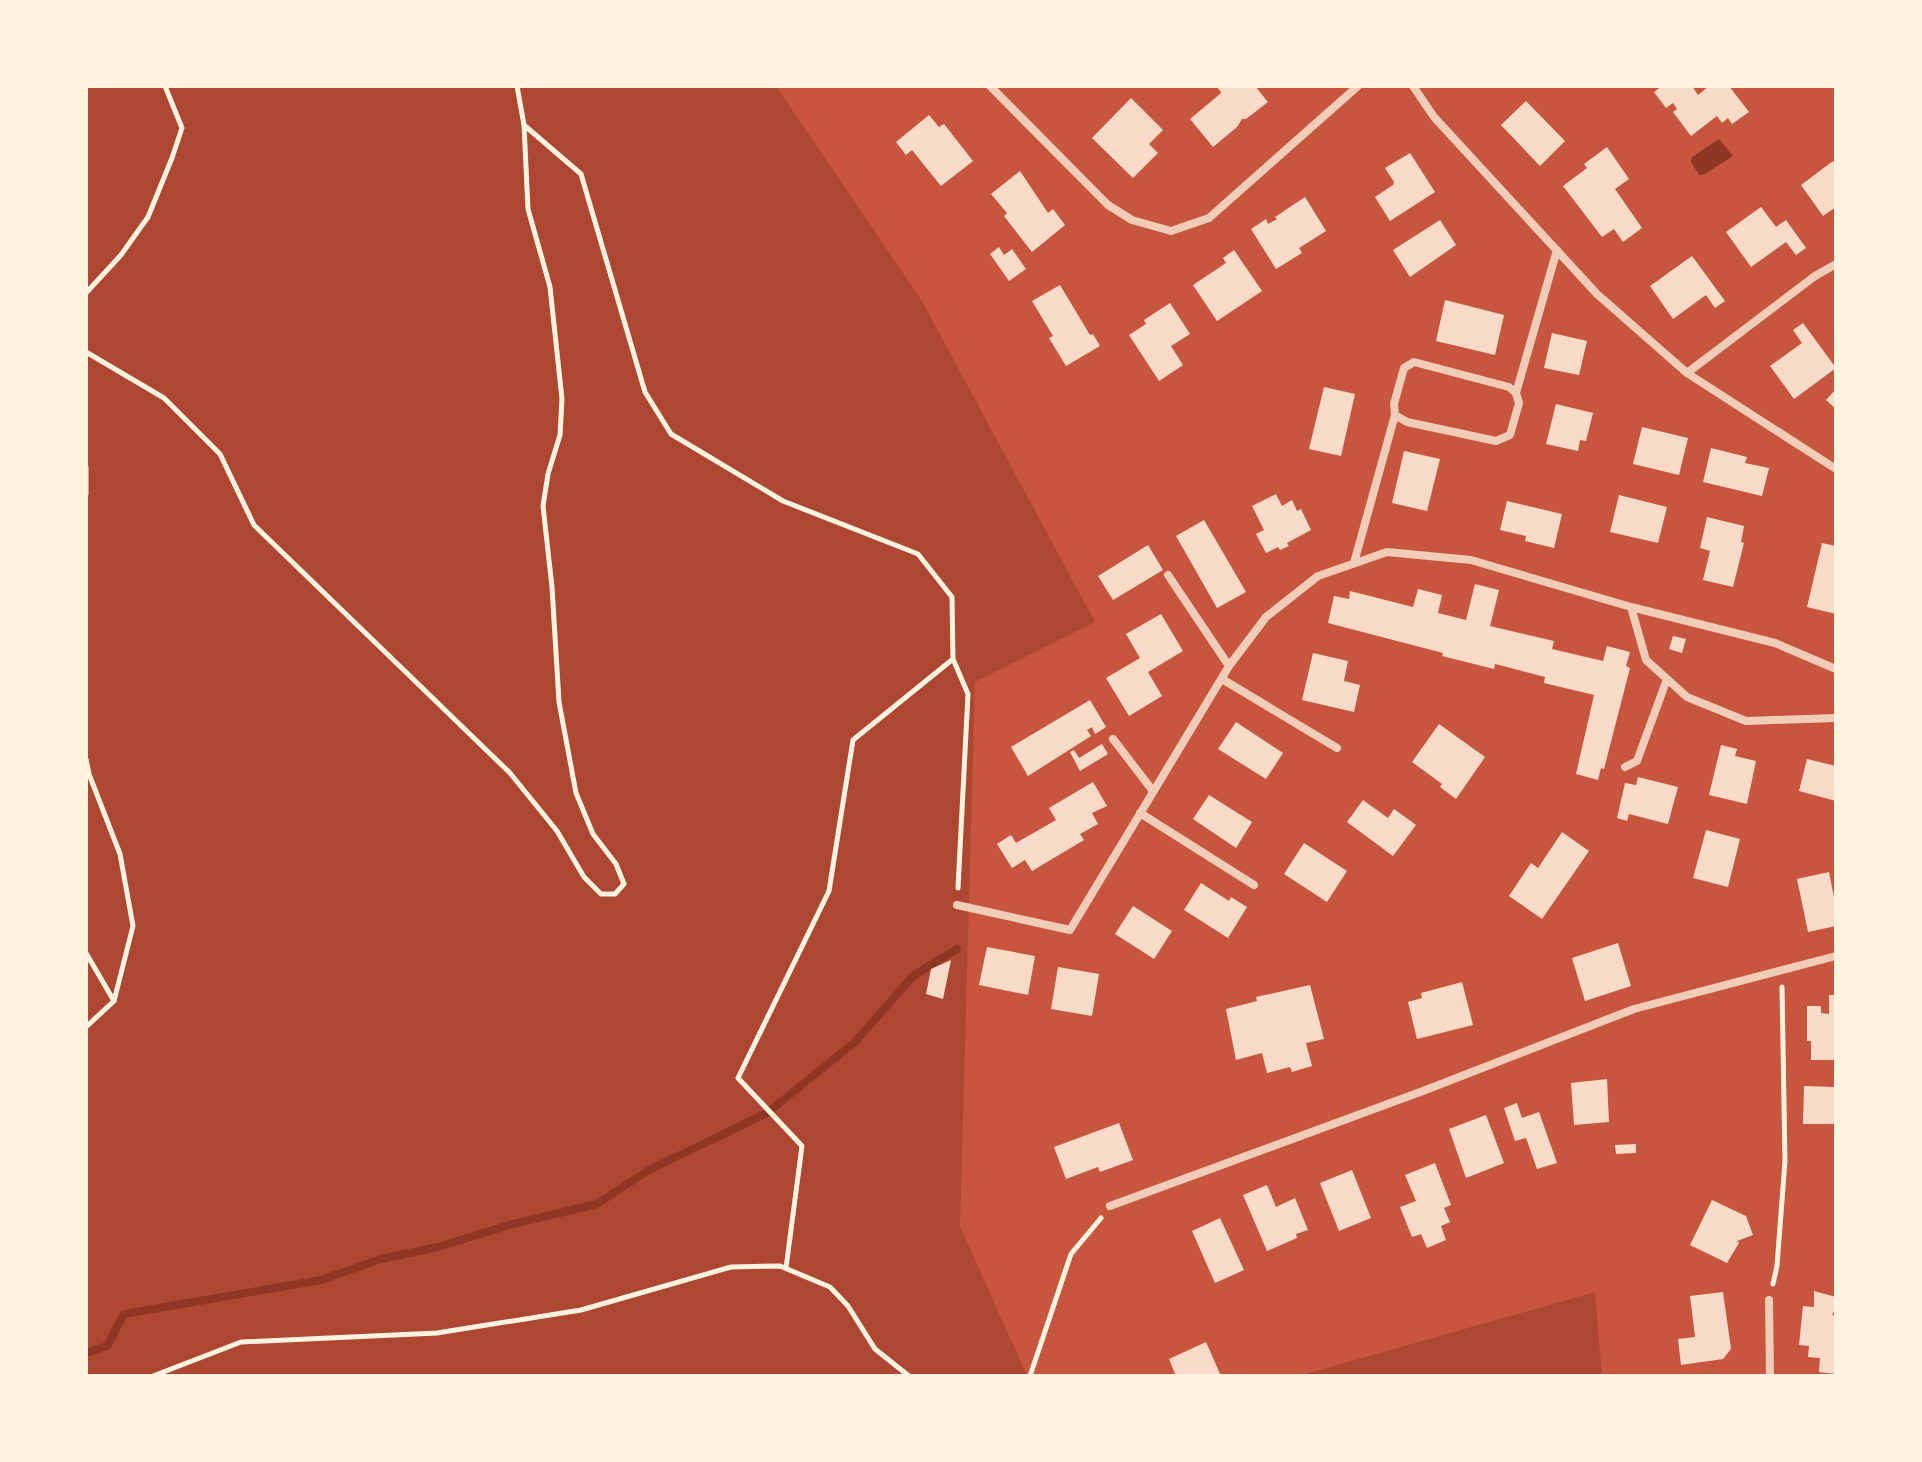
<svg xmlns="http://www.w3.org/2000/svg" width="1922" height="1462" viewBox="0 0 1922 1462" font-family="'PT Sans',sans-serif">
	<rect width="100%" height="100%" fill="#c8553d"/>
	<path fill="#ae4732" d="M 86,86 L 776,86 L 922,301 L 1095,622 L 975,682 L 960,1226 L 1027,1376 L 86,1376 Z
		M 1595,1292 L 1602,1376 L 1299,1376 Z"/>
	<path fill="#8f3625" d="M 1719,139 L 1733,156 L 1705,174 L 1699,175 L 1691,162 L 1692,157 Z"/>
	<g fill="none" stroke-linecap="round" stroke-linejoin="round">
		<path stroke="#8f3625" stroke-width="8" d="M 86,1353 L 107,1346 L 124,1314 L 321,1280 L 381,1259 L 438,1247 L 509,1225 L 597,1204 L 649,1170 L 767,1113 L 855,1042 L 913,976 L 957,949"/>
	</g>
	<path fill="#f7dbc8" d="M 1216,86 L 1255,86 L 1268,102 L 1246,119 L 1242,119 L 1237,127 L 1213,147 L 1190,119 L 1220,94 L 1221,92 Z
		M 1662,86 L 1692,86 L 1698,95 L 1709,86 L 1729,86 L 1749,112 L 1732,124 L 1728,118 L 1722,123 L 1717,116 L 1691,136 L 1673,112 L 1677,109 L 1673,103 L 1666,108 L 1654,92 Z
		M 1131,98 L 1163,130 L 1149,144 L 1158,153 L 1133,178 L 1092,138 Z
		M 1526,101 L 1565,141 L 1540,166 L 1501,125 Z
		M 929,115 L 939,127 L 944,124 L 973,161 L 941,186 L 912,150 L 906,155 L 896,142 Z
		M 1607,147 L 1629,179 L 1615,189 L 1642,228 L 1623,242 L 1614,229 L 1602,237 L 1563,186 L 1587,168 L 1584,164 Z
		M 1410,153 L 1435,192 L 1390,221 L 1375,197 L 1393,185 L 1394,182 L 1385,168 Z
		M 1833,161 L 1836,166 L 1836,207 L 1823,216 L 1801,185 Z
		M 1020,171 L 1048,213 L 1053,209 L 1065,225 L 1032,252 L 1004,216 L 1007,213 L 991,194 Z
		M 1305,197 L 1326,231 L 1299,248 L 1302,253 L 1276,269 L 1251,229 L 1266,219 L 1268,224 L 1277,219 L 1275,217 Z
		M 1761,207 L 1776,227 L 1786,220 L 1806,248 L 1796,255 L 1786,242 L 1751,267 L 1726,232 Z
		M 1440,220 L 1456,245 L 1410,277 L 1393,250 Z
		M 999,247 L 1004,255 L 1012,249 L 1026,269 L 1009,281 L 990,254 Z
		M 1234,250 L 1262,291 L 1217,321 L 1193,285 L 1226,263 L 1223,258 Z
		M 1692,256 L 1725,301 L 1715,308 L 1706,295 L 1673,319 L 1650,286 Z
		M 1060,285 L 1090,335 L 1093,334 L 1100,346 L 1066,366 L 1049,338 L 1053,336 L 1032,301 Z
		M 1445,300 L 1504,315 L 1495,355 L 1436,341 Z
		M 1170,303 L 1190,334 L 1171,346 L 1183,365 L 1159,381 L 1129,335 L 1146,324 L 1144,320 Z
		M 1803,323 L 1836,368 L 1794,399 L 1770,366 L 1802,343 L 1793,330 Z
		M 1552,333 L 1587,341 L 1579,375 L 1544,368 Z
		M 1324,387 L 1355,394 L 1341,456 L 1309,449 Z
		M 1836,389 L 1836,409 L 1826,400 Z
		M 1556,404 L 1593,413 L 1586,441 L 1580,440 L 1578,451 L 1546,444 Z
		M 1642,427 L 1688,438 L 1679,475 L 1633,464 Z
		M 1711,448 L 1747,457 L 1745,463 L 1769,468 L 1762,496 L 1703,482 Z
		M 1404,451 L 1440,459 L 1427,511 L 1392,503 Z
		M 1276,494 L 1282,506 L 1292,500 L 1297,511 L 1301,509 L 1311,530 L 1287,543 L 1289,546 L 1280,550 L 1278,547 L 1266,553 L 1256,534 L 1264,530 L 1252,506 Z
		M 1619,495 L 1667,507 L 1658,543 L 1610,532 Z
		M 1507,501 L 1562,514 L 1554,548 L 1525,541 L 1526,536 L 1500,530 Z
		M 1707,517 L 1744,526 L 1741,542 L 1744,543 L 1733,587 L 1703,580 L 1710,551 L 1700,548 Z
		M 1204,520 L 1246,592 L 1217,608 L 1176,536 Z
		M 1822,543 L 1836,546 L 1836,614 L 1807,607 Z
		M 1148,545 L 1163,570 L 1113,600 L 1098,576 Z
		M 1475,584 L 1499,590 L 1490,626 L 1554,641 L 1552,649 L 1603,661 L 1607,646 L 1630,652 L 1626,666 L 1630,668 L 1604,769 L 1601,768 L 1598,780 L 1576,774 L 1594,695 L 1544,683 L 1545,677 L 1495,664 L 1494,669 L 1442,656 L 1443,653 L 1328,623 L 1334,596 L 1349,599 L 1350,591 L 1413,607 L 1418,589 L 1442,595 L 1438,613 L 1466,620 Z
		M 1161,614 L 1183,651 L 1148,672 L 1162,696 L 1129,716 L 1106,678 L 1140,658 L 1126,634 Z
		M 1673,636 L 1686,639 L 1682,653 L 1669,649 Z
		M 1313,653 L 1348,661 L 1344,681 L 1360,685 L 1354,712 L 1302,700 Z
		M 1090,700 L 1106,727 L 1095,734 L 1092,727 L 1087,730 L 1091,736 L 1028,776 L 1011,747 Z
		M 1236,722 L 1283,753 L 1266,779 L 1218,749 Z
		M 1439,724 L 1485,757 L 1456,799 L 1440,787 L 1442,784 L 1412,762 Z
		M 1102,744 L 1108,754 L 1080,771 L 1070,752 L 1074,750 L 1079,758 Z
		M 1721,745 L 1737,749 L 1735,756 L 1756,761 L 1747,804 L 1709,795 Z
		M 1807,759 L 1836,766 L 1836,801 L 1799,791 Z
		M 1638,777 L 1678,787 L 1668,824 L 1629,814 L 1627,821 L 1617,818 L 1625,783 L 1636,785 Z
		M 1093,782 L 1107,806 L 1092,813 L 1098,824 L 1080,834 L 1084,840 L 1032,871 L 1025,860 L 1012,868 L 997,844 L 1011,835 L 1016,843 L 1056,820 L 1049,808 Z
		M 1209,795 L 1252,822 L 1236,848 L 1193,819 Z
		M 1363,800 L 1388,818 L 1394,809 L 1416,825 L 1393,856 L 1347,822 Z
		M 1706,830 L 1740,839 L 1728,887 L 1693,878 Z
		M 1562,832 L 1589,851 L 1542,919 L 1509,896 L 1531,863 L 1538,868 Z
		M 1304,843 L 1347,871 L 1327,902 L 1284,874 Z
		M 1829,872 L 1836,907 L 1836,926 L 1808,932 L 1797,879 Z
		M 1201,883 L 1229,901 L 1231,897 L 1247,907 L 1228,938 L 1184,910 Z
		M 1133,906 L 1172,931 L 1154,959 L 1115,934 Z
		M 1618,943 L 1631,986 L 1585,1001 L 1572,958 Z
		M 987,947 L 1035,956 L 1028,995 L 979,985 Z
		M 951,960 L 943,999 L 926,994 L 931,969 Z
		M 1058,967 L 1099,974 L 1092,1016 L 1051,1009 Z
		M 1462,982 L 1473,1025 L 1417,1039 L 1408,1002 L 1422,998 L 1421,993 Z
		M 1310,985 L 1324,1039 L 1306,1043 L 1312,1066 L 1292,1072 L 1290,1067 L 1267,1073 L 1262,1053 L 1236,1060 L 1226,1009 L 1257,1001 L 1256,997 Z
		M 1829,995 L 1836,995 L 1836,1060 L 1811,1060 L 1811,1041 L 1807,1041 L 1807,1006 L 1821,1006 L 1821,1013 L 1829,1014 Z
		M 1607,1079 L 1609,1122 L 1574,1125 L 1571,1083 Z
		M 1804,1086 L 1836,1087 L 1836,1124 L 1803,1124 Z
		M 1517,1103 L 1522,1118 L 1539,1112 L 1557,1163 L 1537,1169 L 1526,1138 L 1515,1141 L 1504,1108 Z
		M 1486,1115 L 1504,1163 L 1466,1178 L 1449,1129 Z
		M 1119,1123 L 1133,1160 L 1100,1172 L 1098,1167 L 1066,1179 L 1054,1147 Z
		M 1636,1144 L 1636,1153 L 1616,1154 L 1615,1145 Z
		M 1435,1163 L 1451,1205 L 1444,1208 L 1450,1222 L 1441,1226 L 1446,1240 L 1427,1248 L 1421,1234 L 1412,1237 L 1400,1207 L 1416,1201 L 1405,1175 Z
		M 1352,1170 L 1371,1218 L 1339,1231 L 1320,1183 Z
		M 1267,1185 L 1276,1207 L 1295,1198 L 1308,1230 L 1296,1234 L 1297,1238 L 1267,1251 L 1243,1195 Z
		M 1712,1200 L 1746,1216 L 1753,1235 L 1737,1241 L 1739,1243 L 1727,1263 L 1690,1245 Z
		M 1220,1218 L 1244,1270 L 1215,1283 L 1192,1231 Z
		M 1814,1291 L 1836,1297 L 1836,1309 L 1832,1315 L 1836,1316 L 1836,1374 L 1819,1372 L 1820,1358 L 1808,1357 L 1809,1346 L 1799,1345 L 1803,1306 L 1814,1307 Z
		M 1723,1292 L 1731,1349 L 1723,1359 L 1681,1365 L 1678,1339 L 1695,1337 L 1690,1296 Z
		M 1206,1342 L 1221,1376 L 1176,1376 L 1169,1359 Z"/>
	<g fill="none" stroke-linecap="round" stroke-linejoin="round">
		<path stroke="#fff3e0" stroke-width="5" d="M 524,125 L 581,174 L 645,392 L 671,434 L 783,501 L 918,554 L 952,597 L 953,659 L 968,694 L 958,888
			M 86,293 L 121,255 L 148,217 L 172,158 L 182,128 L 165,86
			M 86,352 L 164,398 L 220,454 L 254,525 L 510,773 L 557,831 L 584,877 L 601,894 L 615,894 L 624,884 L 616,864 L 593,834 L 576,793 L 559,702 L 552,587 L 543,506 L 548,474 L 560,435 L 562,399 L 550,287 L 528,209 L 524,125 L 517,86
			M 86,467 L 86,494
			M 86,759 L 89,774 L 120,854 L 133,926 L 114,1001 L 86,1027
			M 86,953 L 114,1001
			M 786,1268 L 802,1146 L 738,1078 L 829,891 L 853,740 L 953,659
			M 1773,1284 L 1777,1266 L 1785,1161 L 1782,987
			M 153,1376 L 241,1342 L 437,1333 L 581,1310 L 731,1267 L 780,1266 L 830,1287 L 848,1306 L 875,1349 L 909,1376
			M 1030,1376 L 1071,1254 L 1101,1218"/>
		<path stroke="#f1ccb7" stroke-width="8" d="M 990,86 L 1108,205 L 1132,220 L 1171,231 L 1209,218 L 1358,86
			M 1413,86 L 1434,117 L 1597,294 L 1687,373 L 1836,469
			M 1687,373 L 1815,276 L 1836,264
			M 1395,415 L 1407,422 L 1496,441 L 1510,435 L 1519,403 L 1516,393 L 1557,250
			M 1354,563 L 1395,415 L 1394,404 L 1404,368 L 1414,362 L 1509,387 L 1516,393
			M 1168,575 L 1229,666
			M 1631,607 L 1646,660 L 1687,697 L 1746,721 L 1836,718
			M 1222,679 L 1337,748
			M 1113,739 L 1153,791
			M 1625,767 L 1637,761 L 1667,679
			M 1140,813 L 1254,885
			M 957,905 L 1070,930 L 1229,666 L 1266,617 L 1318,576 L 1387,552 L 1471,560 L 1631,607 L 1775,643 L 1836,669
			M 1110,1206 L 1423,1091 L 1634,1009 L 1836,956
			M 1769,1300 L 1770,1376"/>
	</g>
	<rect width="1922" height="1462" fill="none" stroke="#fff3e0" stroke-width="176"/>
</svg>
